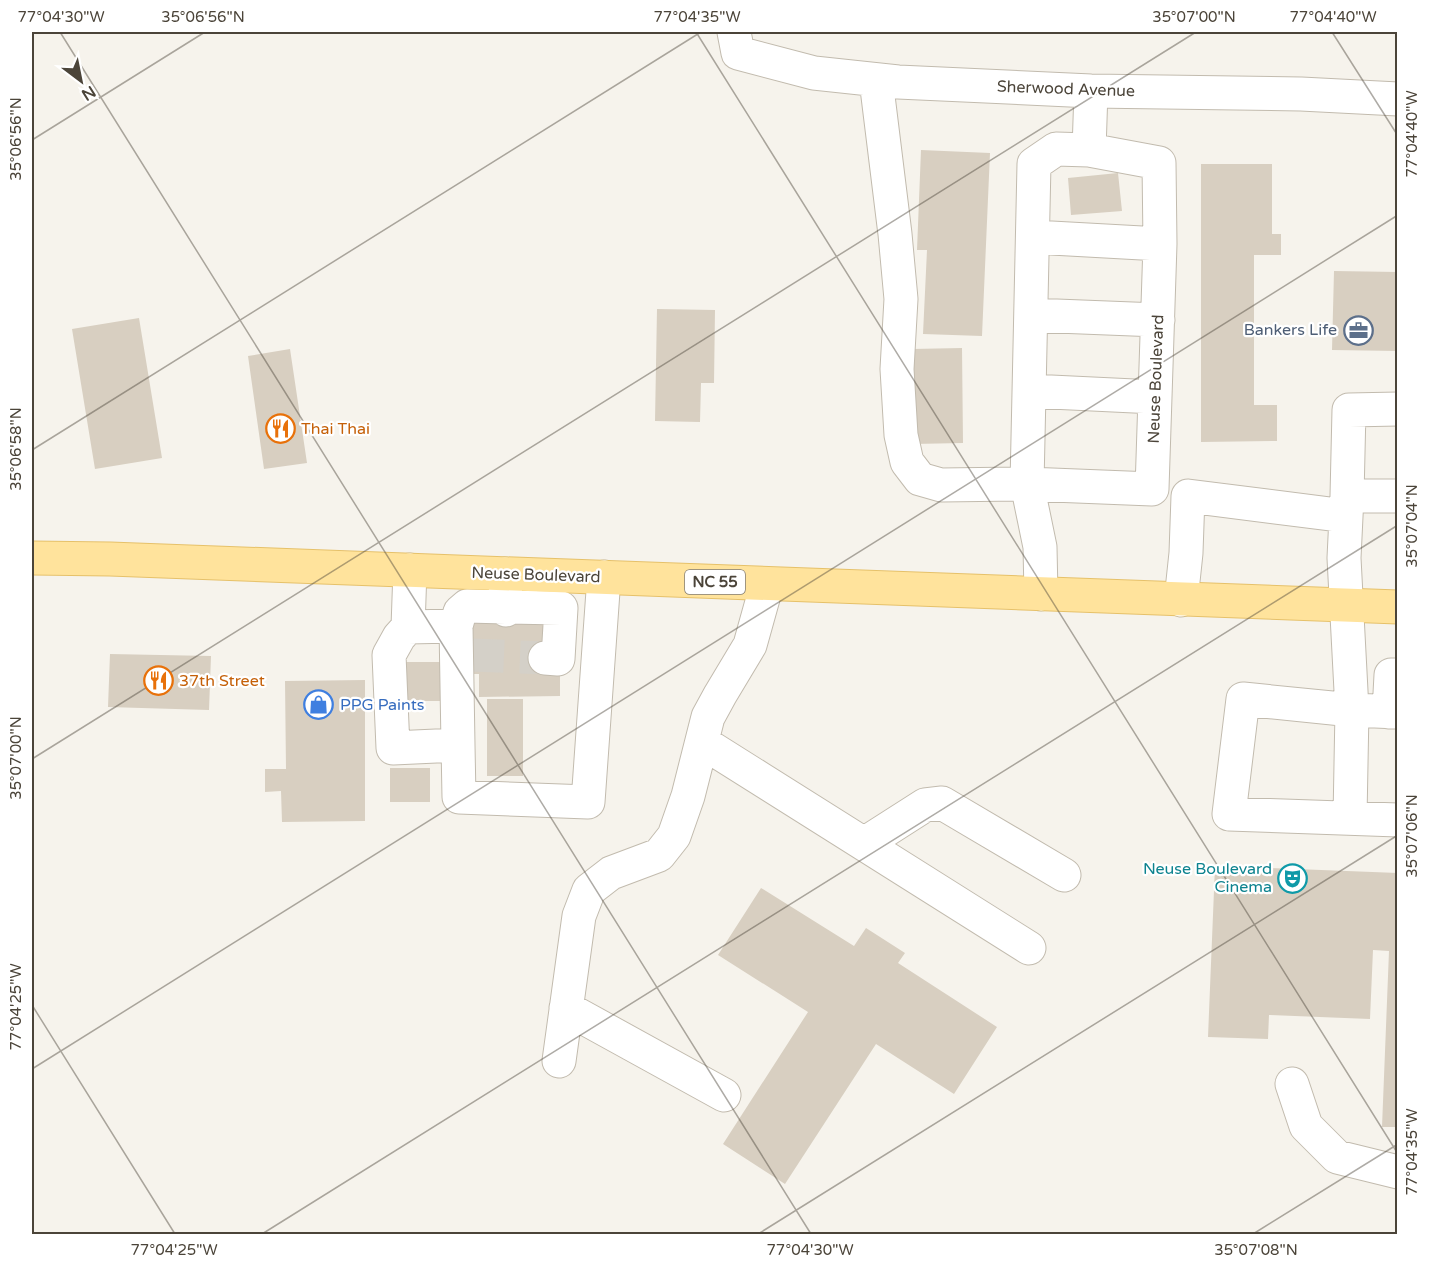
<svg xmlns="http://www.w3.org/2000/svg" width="1429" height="1266" viewBox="0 0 1429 1266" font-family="'Varela Round',sans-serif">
	<rect width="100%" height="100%" fill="#f6f3ec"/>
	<path fill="#d8cfc1" d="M 921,150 L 990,153 L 982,336 L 923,334 L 927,250 L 917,250 Z
		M 1201,164 L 1272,164 L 1272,234 L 1281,234 L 1281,255 L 1254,255 L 1254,405 L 1277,405 L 1277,441 L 1201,442 Z
		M 1118,173 L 1122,211 L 1071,215 L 1068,178 Z
		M 1334,271 L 1398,272 L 1398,351 L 1332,350 Z
		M 657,309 L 715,310 L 714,383 L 701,383 L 700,422 L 655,421 Z
		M 139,318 L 162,458 L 95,469 L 72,329 Z
		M 962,348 L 963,443 L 913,444 L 912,349 Z
		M 290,349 L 307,463 L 264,469 L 248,356 Z
		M 544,610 L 560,671 L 560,696 L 479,697 L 479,674 L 471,674 L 471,611 Z
		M 110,654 L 211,656 L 209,710 L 108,707 Z
		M 398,662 L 444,662 L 443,701 L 398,701 Z
		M 365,680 L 365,821 L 282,822 L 281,791 L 265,792 L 265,769 L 286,769 L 285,681 Z
		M 487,699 L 523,699 L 523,776 L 487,776 Z
		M 390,768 L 430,768 L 430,802 L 390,802 Z
		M 1215,866 L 1398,873 L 1398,1127 L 1382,1127 L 1389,951 L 1373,950 L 1370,1019 L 1269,1015 L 1268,1039 L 1208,1037 Z
		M 761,888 L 854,946 L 866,928 L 905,953 L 898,963 L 997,1027 L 954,1094 L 876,1044 L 785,1184 L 723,1144 L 808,1012 L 718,955 Z"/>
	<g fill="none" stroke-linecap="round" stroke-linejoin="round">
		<path stroke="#d4d0c8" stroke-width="33" stroke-dasharray="33 16" stroke-linecap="butt" d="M 471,655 L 545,658"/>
		<defs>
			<path id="minor" d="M 734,32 L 738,53 L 814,73 L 898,82 L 1091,91 L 1301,94 L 1398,99
				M 876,80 L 895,234 L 901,299 L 897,369 L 901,435 L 907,462 L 920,479 L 941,485 L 1027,484 L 1034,164 L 1056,149 L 1089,150
				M 1033,237 L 1160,244
				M 1031,315 L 1158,320
				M 1030,391 L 1155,397
				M 1347,496 L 1349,410 L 1398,409
				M 1398,496 L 1347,496 L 1344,558 L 1352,710 L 1243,699 L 1229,814 L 1398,820
				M 410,570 L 408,627 L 399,637 L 389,655 L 393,748 L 458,745 L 459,797 L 588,802 L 604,577
				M 505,574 L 506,607 L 561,608 L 558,659 L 545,658
				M 1041,594 L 1040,547 L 1027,484 L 1152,489 L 1160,244 L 1159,163 L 1089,150 L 1091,91
				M 1181,600 L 1186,553 L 1188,496 L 1346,516
				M 456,626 L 460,612 L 467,606 L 506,607 L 506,610
				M 408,627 L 456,626 L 458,745
				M 1389,712 L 1391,675 L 1398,675
				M 702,742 L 1029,948
				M 1350,818 L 1352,710 L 1398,712
				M 864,844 L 925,805 L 942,803 L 1064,875
				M 566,1008 L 724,1095
				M 559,1061 L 579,916 L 589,890 L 611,873 L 659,855 L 674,836 L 688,796 L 708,717 L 720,695 L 750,645 L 767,584
				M 1292,1084 L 1306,1126 L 1337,1157 L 1398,1172"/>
			<path id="major" d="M 32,558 L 110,559 L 1398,607"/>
		</defs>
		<use href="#minor" stroke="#c2bbae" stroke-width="35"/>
		<use href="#major" stroke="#e6c16a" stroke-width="35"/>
		<use href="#minor" stroke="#fff" stroke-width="33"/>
		<use href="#major" stroke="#ffe39c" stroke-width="33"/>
	</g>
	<path fill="none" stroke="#4b4439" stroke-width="1.5" stroke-opacity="0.45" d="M 60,32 L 811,1234M 696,32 L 1398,1154M 1332,32 L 1398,136M 32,140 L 205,32M 32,450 L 701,32M 32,759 L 1196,32M 32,1005 L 175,1234M 32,1069 L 1398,215M 262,1234 L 1398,525M 758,1234 L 1398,835M 1253,1234 L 1398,1144"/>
	<defs>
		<symbol id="office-ring" viewBox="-11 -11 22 22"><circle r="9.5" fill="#fff" stroke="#5c6f8a" stroke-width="1.5"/><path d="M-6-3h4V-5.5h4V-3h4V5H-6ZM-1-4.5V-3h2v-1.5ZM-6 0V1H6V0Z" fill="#5c6f8a"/></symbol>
		<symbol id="restaurant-ring" viewBox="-11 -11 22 22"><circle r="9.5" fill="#fff" stroke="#e8710a" stroke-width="1.5"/><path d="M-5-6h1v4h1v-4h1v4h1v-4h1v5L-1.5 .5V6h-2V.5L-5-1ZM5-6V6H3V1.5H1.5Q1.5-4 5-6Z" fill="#e8710a"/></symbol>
		<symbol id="shop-ring" viewBox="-11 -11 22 22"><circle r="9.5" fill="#fff" stroke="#3f7fe0" stroke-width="1.5"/><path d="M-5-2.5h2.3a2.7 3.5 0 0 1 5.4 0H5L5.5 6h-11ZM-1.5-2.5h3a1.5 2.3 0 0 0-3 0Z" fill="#3f7fe0"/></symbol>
		<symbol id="theatre-ring" viewBox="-11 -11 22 22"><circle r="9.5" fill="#fff" stroke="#0f9aa8" stroke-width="1.5"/><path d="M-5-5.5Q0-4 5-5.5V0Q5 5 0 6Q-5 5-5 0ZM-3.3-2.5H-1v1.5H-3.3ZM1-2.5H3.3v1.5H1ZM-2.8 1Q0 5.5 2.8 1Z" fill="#0f9aa8"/></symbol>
	</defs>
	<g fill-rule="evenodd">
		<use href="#office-ring" x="1342" y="314" width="33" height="33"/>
		<use href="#restaurant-ring" x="264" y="412" width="33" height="33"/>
		<use href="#restaurant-ring" x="142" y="664" width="33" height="33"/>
		<use href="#shop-ring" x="302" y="688" width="33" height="33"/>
		<use href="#theatre-ring" x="1276" y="862" width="33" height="33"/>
	</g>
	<g text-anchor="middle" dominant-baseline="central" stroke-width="4.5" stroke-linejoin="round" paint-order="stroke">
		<rect fill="#fff" stroke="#817c74" stroke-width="1.5" x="685" y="570" width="60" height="24" rx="4.5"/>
		<g font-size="15" font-weight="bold" fill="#4b4439">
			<text x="715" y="582">NC 55</text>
		</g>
		<g font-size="16" fill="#4b4439" stroke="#fff">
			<text transform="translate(1066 89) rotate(2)">Sherwood Avenue</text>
			<text transform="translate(1156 379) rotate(-88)">Neuse Boulevard</text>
			<text transform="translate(536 575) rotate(2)">Neuse Boulevard</text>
		</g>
		<g font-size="16" fill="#4e5e75" stroke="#fff" text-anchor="end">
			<text x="1337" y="330">Bankers Life</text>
		</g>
		<g font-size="16" fill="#c56008" stroke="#fff" text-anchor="start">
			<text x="301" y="429">Thai Thai</text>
			<text x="179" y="681">37th Street</text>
		</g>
		<g font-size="16" fill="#366cbe" stroke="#fff" text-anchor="start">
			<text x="340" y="705">PPG Paints</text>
		</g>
		<g font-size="16" fill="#0d838f" stroke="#fff" text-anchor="end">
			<text x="1272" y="869">Neuse Boulevard<tspan x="1272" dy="18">Cinema</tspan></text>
		</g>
	</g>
	<rect width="1429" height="1266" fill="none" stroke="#ffffff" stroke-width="66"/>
	<g transform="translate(81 81) rotate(148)" stroke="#ffffff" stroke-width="4.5" paint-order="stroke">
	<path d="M0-4.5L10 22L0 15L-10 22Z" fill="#4b4439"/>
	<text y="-9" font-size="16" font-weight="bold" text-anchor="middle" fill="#4b4439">N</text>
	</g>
	<rect x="33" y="33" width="1363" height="1200" fill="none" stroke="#4b4439" stroke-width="2"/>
	<g font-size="15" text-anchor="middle" fill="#4b4439">
		<text x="61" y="22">77°04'30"W</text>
		<text x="203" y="22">35°06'56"N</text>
		<text x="697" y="22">77°04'35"W</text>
		<text x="1194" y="22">35°07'00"N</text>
		<text x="1333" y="22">77°04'40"W</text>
		<text transform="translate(1412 134) rotate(-90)" y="5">77°04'40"W</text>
		<text transform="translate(16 139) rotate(-90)" y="5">35°06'56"N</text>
		<text transform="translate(16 449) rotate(-90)" y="5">35°06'58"N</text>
		<text transform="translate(1412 526) rotate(-90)" y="5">35°07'04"N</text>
		<text transform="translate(16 758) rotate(-90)" y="5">35°07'00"N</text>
		<text transform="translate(1412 836) rotate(-90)" y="5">35°07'06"N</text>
		<text transform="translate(16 1007) rotate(-90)" y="5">77°04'25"W</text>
		<text transform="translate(1412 1152) rotate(-90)" y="5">77°04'35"W</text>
		<text x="174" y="1255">77°04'25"W</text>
		<text x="810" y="1255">77°04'30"W</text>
		<text x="1256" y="1255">35°07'08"N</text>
	</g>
</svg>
